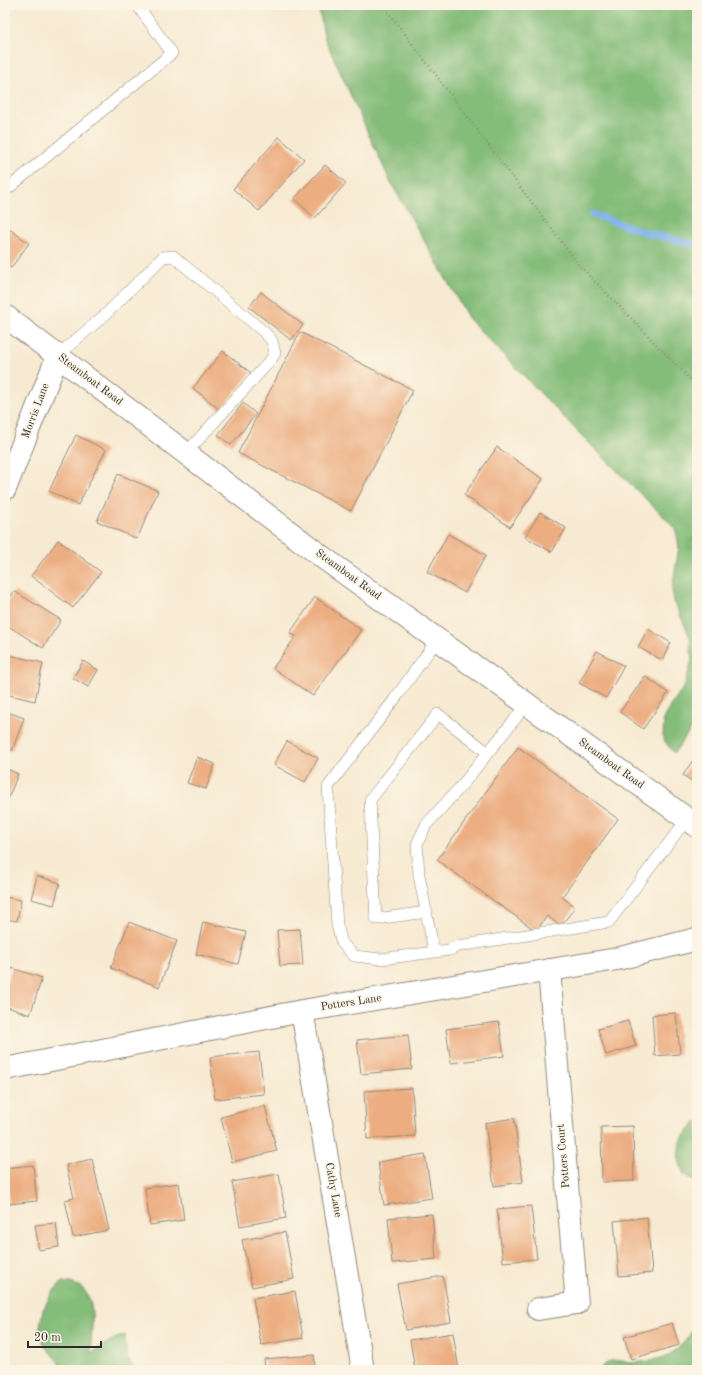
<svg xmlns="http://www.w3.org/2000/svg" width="702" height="1375" viewBox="0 0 702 1375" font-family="'Old Standard TT',serif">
	<rect width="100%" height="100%" fill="#fcf5e5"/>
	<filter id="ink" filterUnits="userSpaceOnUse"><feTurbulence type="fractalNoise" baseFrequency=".025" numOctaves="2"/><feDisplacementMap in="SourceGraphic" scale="8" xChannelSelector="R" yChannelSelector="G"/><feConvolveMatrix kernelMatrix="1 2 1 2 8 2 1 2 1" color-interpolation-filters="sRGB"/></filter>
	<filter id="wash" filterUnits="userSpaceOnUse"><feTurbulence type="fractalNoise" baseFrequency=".012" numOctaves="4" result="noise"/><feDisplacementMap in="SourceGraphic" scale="16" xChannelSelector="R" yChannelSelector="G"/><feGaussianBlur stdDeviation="0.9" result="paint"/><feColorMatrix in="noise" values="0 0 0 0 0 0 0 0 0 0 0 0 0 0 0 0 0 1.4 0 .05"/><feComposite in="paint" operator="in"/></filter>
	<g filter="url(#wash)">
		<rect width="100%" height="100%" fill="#f7ead2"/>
		<path fill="#84bc79" stroke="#587452" d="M 318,5 L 697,5 L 697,721 L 674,753 L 663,739 L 664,717 L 671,705 L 685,685 L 692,659 L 690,637 L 674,601 L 672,589 L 679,547 L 676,529 L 582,436 L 469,319 L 390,181 L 325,39 Z
			M 697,1121 L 697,1181 L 684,1175 C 683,1170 680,1165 679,1160 C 676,1144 686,1131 697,1121 Z
			M 62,1282 C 103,1283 90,1327 91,1353 L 114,1339 L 125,1335 L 127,1357 L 135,1370 L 65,1370 L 45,1346 L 39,1332 L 43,1310 L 53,1291 Z
			M 693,1329 L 697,1332 L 697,1370 L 653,1370 L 632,1368 L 629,1370 L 599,1370 C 606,1363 611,1359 621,1361 C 624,1361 627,1363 630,1363 C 660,1361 678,1356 693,1329 Z"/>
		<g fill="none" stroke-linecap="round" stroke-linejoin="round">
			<path stroke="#81b3ed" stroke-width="7" d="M 592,214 L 647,233 L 697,245"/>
		</g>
		<g id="blocks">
			<path fill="#ecad81" d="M 279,137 L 304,159 L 259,211 L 233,189 Z
				M 325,165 L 346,183 L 315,218 L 294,199 Z
				M 5,226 L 29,243 L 11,268 L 5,264 Z
				M 261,292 L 303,325 L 291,340 L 249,307 Z
				M 300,332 L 413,390 L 351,511 L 238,453 Z
				M 223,351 L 251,373 L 220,410 L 193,388 Z
				M 243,403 L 256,414 L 231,445 L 218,435 Z
				M 76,435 L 106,450 L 78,505 L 49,491 Z
				M 497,447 L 543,479 L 510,527 L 464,495 Z
				M 118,474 L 158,491 L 137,539 L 97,521 Z
				M 540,512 L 566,528 L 552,552 L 525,537 Z
				M 448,534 L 486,555 L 465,593 L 427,572 Z
				M 58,540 L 101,572 L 73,608 L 31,576 Z
				M 14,591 L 61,620 L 43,648 L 5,624 L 5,606 Z
				M 315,597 L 361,630 L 313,696 L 273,668 L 296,636 L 290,633 Z
				M 648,629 L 671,643 L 662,660 L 638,647 Z
				M 597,651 L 624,666 L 606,698 L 579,683 Z
				M 5,654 L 43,663 L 35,701 L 5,694 Z
				M 83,661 L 98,670 L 88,687 L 73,678 Z
				M 645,676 L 668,693 L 643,729 L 620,712 Z
				M 5,711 L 24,718 L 12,751 L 5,748 Z
				M 287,741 L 318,758 L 305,782 L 274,765 Z
				M 518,747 L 618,819 L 562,897 L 575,907 L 561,926 L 547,916 L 536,931 L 437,860 Z
				M 697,754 L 697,785 L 683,775 Z
				M 197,757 L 215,764 L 206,789 L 187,783 Z
				M 5,768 L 18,774 L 5,806 Z
				M 37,876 L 60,883 L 54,905 L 31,899 Z
				M 5,897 L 21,900 L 17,921 L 5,919 Z
				M 129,922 L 177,941 L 159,987 L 111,968 Z
				M 203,922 L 246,932 L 238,964 L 196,954 Z
				M 300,929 L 303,965 L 280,966 L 277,930 Z
				M 12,968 L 42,978 L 30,1015 L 5,1006 L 5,987 Z
				M 676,1013 L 680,1054 L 655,1056 L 652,1015 Z
				M 628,1021 L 636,1046 L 606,1055 L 598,1029 Z
				M 499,1022 L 504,1056 L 451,1063 L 446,1029 Z
				M 408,1035 L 412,1069 L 361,1074 L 357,1040 Z
				M 259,1052 L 264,1094 L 215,1099 L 210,1057 Z
				M 412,1088 L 415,1136 L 367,1139 L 364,1091 Z
				M 265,1106 L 277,1151 L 232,1162 L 221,1117 Z
				M 514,1118 L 523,1182 L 494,1186 L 485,1123 Z
				M 633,1126 L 634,1181 L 602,1182 L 601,1127 Z
				M 425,1154 L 432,1198 L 384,1205 L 378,1162 Z
				M 92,1159 L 109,1230 L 73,1237 L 65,1200 L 74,1198 L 66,1165 Z
				M 33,1165 L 37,1201 L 9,1204 L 5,1168 Z
				M 279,1174 L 286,1218 L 240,1226 L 232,1182 Z
				M 179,1183 L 184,1220 L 150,1225 L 145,1188 Z
				M 531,1206 L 537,1259 L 503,1262 L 497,1209 Z
				M 432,1214 L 436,1259 L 392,1263 L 388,1218 Z
				M 647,1217 L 652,1273 L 619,1276 L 614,1221 Z
				M 56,1223 L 59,1247 L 39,1250 L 35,1225 Z
				M 285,1232 L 294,1279 L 252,1287 L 242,1240 Z
				M 443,1276 L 451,1322 L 406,1330 L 397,1284 Z
				M 295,1291 L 303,1338 L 261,1345 L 253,1298 Z
				M 672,1323 L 679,1345 L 631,1359 L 624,1337 Z
				M 453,1333 L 459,1370 L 415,1370 L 410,1340 Z
				M 314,1355 L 315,1370 L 265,1370 L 264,1359 Z"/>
		</g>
	</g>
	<g filter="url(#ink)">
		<use href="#blocks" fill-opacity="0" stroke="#918a7e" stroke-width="1"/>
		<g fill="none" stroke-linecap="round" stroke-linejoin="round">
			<defs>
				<path id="service" d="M 5,191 L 172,53 L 137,5
					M 58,355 L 105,315 L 163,257 L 173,256 L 264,332 L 272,341 L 275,353 L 270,361 L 186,453
					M 437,640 L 394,700 L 328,787 L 337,925 L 342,943 L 354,956 L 381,959 L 450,950 L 458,946 L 609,922 L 687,819
					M 427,912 L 376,919 L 370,800 L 438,714 L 487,752
					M 434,952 L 419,875 L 417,844 L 426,825 L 463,784 L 527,704"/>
				<path id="minor" d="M 5,489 L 58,355
					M 302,1011 L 363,1370
					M 5,1069 L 302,1011 L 617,959 L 697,939
					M 538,1309 L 577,1303 L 549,970"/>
				<path id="tertiary" d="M 5,316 L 325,559 L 697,826"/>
			</defs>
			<use href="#service" stroke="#918a7e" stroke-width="12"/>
			<use href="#minor" stroke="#918a7e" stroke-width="24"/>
			<use href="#tertiary" stroke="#918a7e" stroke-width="24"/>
			<path stroke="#918a7e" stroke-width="2.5" stroke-dasharray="1 3" stroke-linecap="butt" d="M 383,5 L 578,264 L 697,386"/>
			<use href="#service" stroke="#fff" stroke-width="11"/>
			<use href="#minor" stroke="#fff" stroke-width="22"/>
			<use href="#tertiary" stroke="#fff" stroke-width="22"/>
		</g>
	</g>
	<g text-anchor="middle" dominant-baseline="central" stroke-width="3" stroke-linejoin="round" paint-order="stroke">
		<g font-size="11" fill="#2b2b2b" stroke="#fcf5e5">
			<text transform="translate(90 380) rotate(37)">Steamboat Road</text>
			<text transform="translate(36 411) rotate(-69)">Morris Lane</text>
			<text transform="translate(348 575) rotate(36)">Steamboat Road</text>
			<text transform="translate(611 764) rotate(36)">Steamboat Road</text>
			<text transform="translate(351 1003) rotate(-9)">Potters Lane</text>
			<text transform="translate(564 1156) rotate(-95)">Potters Court</text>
			<text transform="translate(333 1190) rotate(80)">Cathy Lane</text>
		</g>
	</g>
	<rect width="702" height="1375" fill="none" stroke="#fcf5e5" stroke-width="20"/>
	<path d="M28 1341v6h73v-6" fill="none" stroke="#2b2b2b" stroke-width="2"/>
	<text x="34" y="1341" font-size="12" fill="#2b2b2b" stroke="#fcf5e5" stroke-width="3" paint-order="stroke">20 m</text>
</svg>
